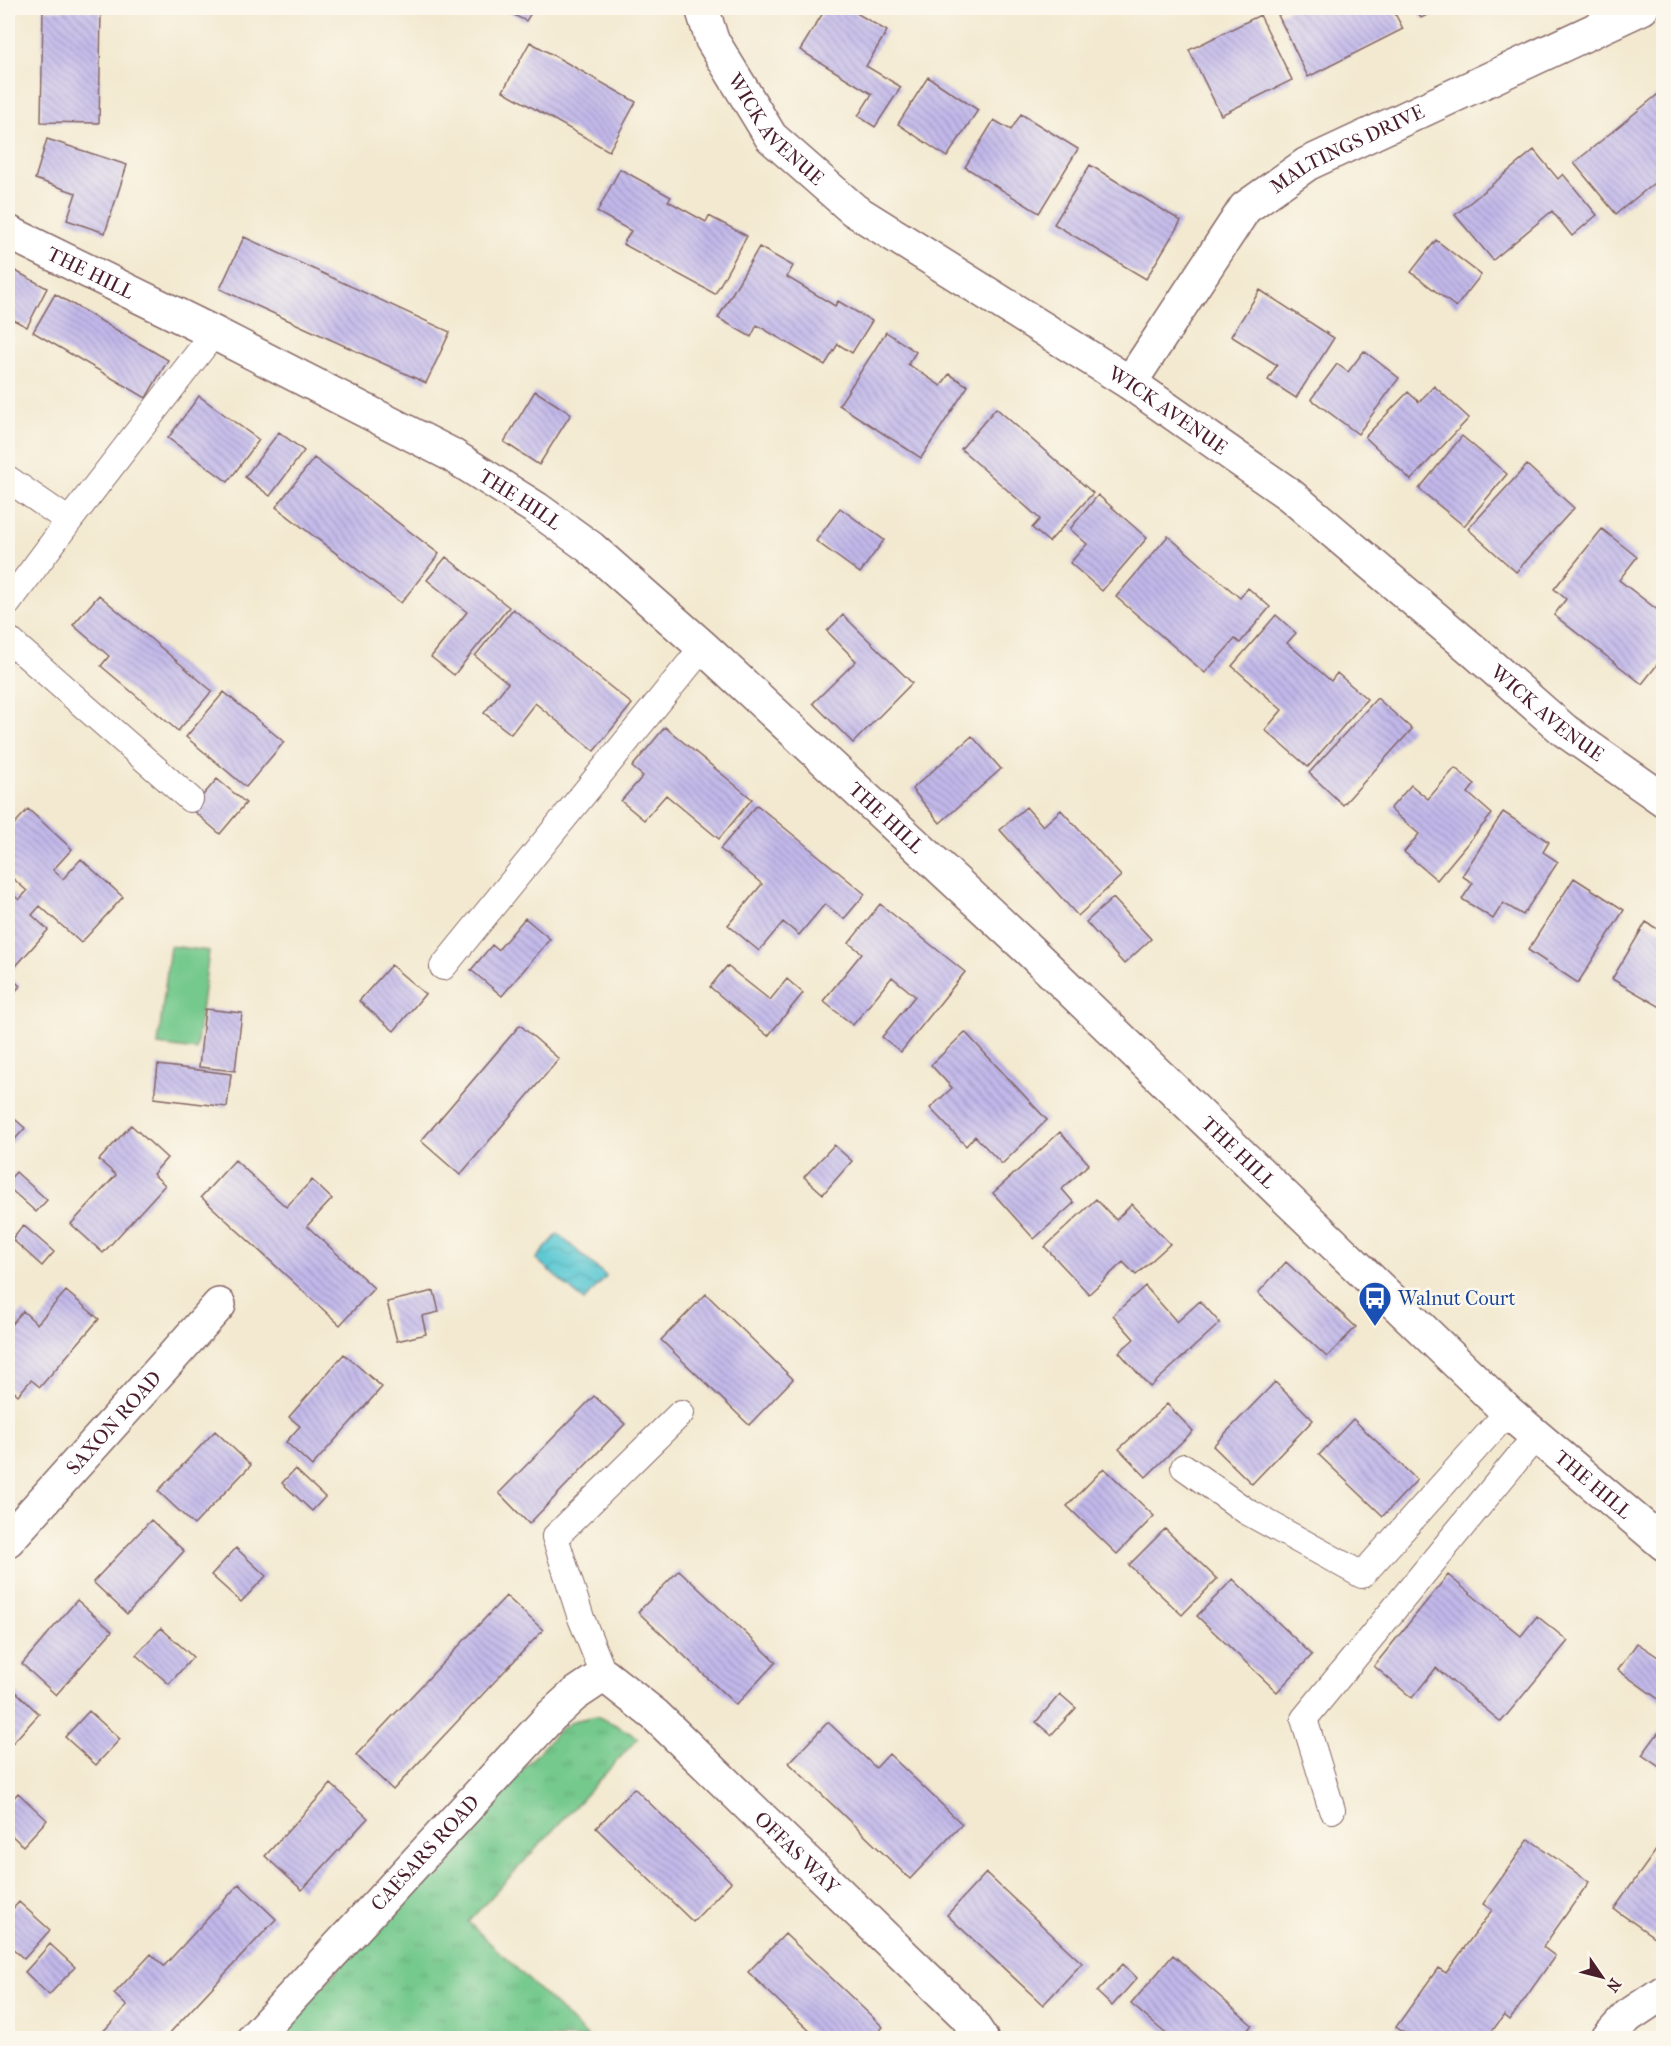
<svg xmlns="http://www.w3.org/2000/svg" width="1671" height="2046" viewBox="0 0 1671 2046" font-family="'IM FELL French Canon',serif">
	<defs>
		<pattern id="grass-tufts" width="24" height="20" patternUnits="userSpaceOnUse" patternTransform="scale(1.5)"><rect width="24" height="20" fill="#75c98d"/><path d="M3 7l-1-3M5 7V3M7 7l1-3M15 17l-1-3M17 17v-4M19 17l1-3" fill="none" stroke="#67ac7a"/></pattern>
		<pattern id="water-waves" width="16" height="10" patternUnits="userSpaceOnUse" patternTransform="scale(1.5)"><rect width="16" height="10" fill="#5dc9d3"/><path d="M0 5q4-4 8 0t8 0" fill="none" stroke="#52acb5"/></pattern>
		<pattern id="building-back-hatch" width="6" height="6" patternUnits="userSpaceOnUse" patternTransform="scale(1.5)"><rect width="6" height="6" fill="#c2b9eb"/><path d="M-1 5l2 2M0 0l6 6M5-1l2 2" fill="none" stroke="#a096bf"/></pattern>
	</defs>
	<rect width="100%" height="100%" fill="#fbf7ec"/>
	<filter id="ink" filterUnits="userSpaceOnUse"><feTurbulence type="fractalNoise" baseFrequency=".0167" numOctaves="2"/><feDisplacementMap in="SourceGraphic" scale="12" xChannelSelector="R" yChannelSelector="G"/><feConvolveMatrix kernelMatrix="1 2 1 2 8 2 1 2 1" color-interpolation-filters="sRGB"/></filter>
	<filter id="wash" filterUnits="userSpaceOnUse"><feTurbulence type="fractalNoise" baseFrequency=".008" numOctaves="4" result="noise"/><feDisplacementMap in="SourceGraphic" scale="24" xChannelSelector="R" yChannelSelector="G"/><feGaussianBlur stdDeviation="1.35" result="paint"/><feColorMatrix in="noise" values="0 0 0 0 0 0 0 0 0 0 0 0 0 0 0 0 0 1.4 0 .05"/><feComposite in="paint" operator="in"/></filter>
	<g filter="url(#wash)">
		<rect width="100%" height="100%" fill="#f3e9d0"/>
		<path fill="url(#grass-tufts)" stroke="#60745c" stroke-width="1.5" d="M 596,1716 L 616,1725 L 638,1738 L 468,1922 L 589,2038 L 275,2038 L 558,1731 L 573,1721 Z"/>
		<path fill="#75c98d" stroke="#60745c" stroke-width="1.5" d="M 170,946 L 209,951 L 196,1050 L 158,1045 Z"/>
		<path fill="url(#water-waves)" stroke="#54747f" stroke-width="1.5" d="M 558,1234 L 606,1276 L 584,1301 L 536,1259 Z"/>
		<g id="blocks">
			<path fill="url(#building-back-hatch)" d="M 500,8 L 534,8 L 526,21 Z
				M 826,8 L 848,8 L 887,31 L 866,66 L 901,87 L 875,127 L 858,116 L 872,94 L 800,50 Z
				M 1293,8 L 1392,8 L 1403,29 L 1308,77 L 1278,15 Z
				M 1416,8 L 1442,8 L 1421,18 Z
				M 43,10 L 101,10 L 99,123 L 41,122 Z
				M 1260,15 L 1292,80 L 1221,115 L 1189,50 Z
				M 530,42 L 636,102 L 609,151 L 503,91 Z
				M 928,77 L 978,110 L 947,157 L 898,124 Z
				M 1657,95 L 1664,102 L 1664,175 L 1616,214 L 1574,163 Z
				M 1021,114 L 1078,149 L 1039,213 L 965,167 L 994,120 L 1011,130 Z
				M 47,139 L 127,165 L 105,233 L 67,220 L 76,193 L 35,179 Z
				M 1534,150 L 1558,179 L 1563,174 L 1597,215 L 1572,236 L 1552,211 L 1493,260 L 1455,215 Z
				M 1090,165 L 1181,221 L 1146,279 L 1054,224 Z
				M 620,169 L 671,197 L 668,201 L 706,222 L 709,216 L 747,236 L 715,294 L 623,244 L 631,231 L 597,212 Z
				M 244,237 L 450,332 L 426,383 L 220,289 Z
				M 1436,240 L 1481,275 L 1456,307 L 1411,272 Z
				M 759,247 L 793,266 L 787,277 L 835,306 L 838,301 L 872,321 L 852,353 L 838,344 L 825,365 L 757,325 L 751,337 L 718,318 Z
				M 8,267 L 47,288 L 27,327 L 8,317 Z
				M 1260,290 L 1334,338 L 1296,398 L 1268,380 L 1277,365 L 1231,336 Z
				M 55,294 L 168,360 L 146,398 L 33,332 Z
				M 886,332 L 916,352 L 908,364 L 941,386 L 949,374 L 968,386 L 921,458 L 839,405 Z
				M 1364,351 L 1399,378 L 1358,434 L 1311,399 L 1337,364 L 1348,372 Z
				M 1434,386 L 1469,418 L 1411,480 L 1365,437 L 1408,392 L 1419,402 Z
				M 535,391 L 571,414 L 539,465 L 504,442 Z
				M 199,396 L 259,440 L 228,482 L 168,438 Z
				M 996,408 L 1093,493 L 1049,542 L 1032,528 L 1040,519 L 961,449 Z
				M 279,432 L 304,451 L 270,496 L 245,477 Z
				M 1462,436 L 1507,474 L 1464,526 L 1419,489 Z
				M 314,458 L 439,554 L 401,603 L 276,507 Z
				M 1527,465 L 1574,508 L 1516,572 L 1468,529 Z
				M 1098,495 L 1147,538 L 1102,591 L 1070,563 L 1087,544 L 1070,529 Z
				M 840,508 L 884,540 L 860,573 L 816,541 Z
				M 1602,529 L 1637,557 L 1619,580 L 1664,615 L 1664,656 L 1642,684 L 1554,615 L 1566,599 L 1554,589 Z
				M 1168,536 L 1240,598 L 1248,588 L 1270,607 L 1240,643 L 1235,639 L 1205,673 L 1116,597 Z
				M 446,557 L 509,607 L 454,675 L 431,657 L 467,612 L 427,580 Z
				M 99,595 L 212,691 L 178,731 L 101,666 L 109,656 L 73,625 Z
				M 513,609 L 632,704 L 594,751 L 535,703 L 511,734 L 484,713 L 508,683 L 475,656 Z
				M 843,615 L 912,683 L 853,743 L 813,703 L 856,661 L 827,631 Z
				M 1276,615 L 1296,633 L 1287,643 L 1331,681 L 1337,673 L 1367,699 L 1308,767 L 1265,730 L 1282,710 L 1232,666 Z
				M 224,692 L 284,742 L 246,787 L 186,737 Z
				M 1377,698 L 1412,729 L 1343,805 L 1309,773 Z
				M 665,727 L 752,799 L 719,839 L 666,795 L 644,820 L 621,801 L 643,776 L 632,767 Z
				M 972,736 L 1001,769 L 940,823 L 912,789 Z
				M 1455,768 L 1475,784 L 1468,793 L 1492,814 L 1437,880 L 1404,852 L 1419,834 L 1390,809 L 1411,785 L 1428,799 Z
				M 217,779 L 246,803 L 220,834 L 191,809 Z
				M 757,805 L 865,894 L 844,919 L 825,904 L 799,935 L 783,922 L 759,951 L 728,925 L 762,884 L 720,849 Z
				M 1026,807 L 1043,826 L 1061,810 L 1121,876 L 1078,916 L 1000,830 Z
				M 28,809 L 72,849 L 53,870 L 63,879 L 81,859 L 123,897 L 81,943 L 40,906 L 32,915 L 48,930 L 8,975 L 20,986 L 8,999 L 8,890 L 19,900 L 27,891 L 8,874 L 8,831 Z
				M 1503,812 L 1549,842 L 1543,852 L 1558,862 L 1523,915 L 1503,903 L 1493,919 L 1462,899 L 1473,883 L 1462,876 Z
				M 1574,878 L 1624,910 L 1578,983 L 1528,950 Z
				M 1113,898 L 1151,939 L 1124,964 L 1086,922 Z
				M 880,904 L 965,972 L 901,1052 L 882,1037 L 915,996 L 892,977 L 853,1025 L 823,1001 L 862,953 L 849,943 Z
				M 525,918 L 550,939 L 502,996 L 471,970 L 492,945 L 498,950 Z
				M 1646,922 L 1664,933 L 1664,1009 L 1612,979 Z
				M 391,965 L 425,994 L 394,1031 L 359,1001 Z
				M 727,966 L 770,1000 L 787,979 L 803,993 L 768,1036 L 710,987 Z
				M 205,1009 L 242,1013 L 235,1071 L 199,1067 Z
				M 520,1025 L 559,1059 L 460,1175 L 421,1141 Z
				M 965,1032 L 1047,1120 L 1002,1164 L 975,1136 L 966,1146 L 930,1108 L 952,1088 L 931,1065 Z
				M 158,1065 L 231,1074 L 227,1107 L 154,1098 Z
				M 8,1113 L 25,1128 L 8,1147 Z
				M 131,1125 L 167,1158 L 153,1174 L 165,1185 L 103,1253 L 71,1224 L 116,1175 L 99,1160 Z
				M 1060,1132 L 1089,1164 L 1062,1189 L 1074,1203 L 1034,1239 L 993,1193 Z
				M 834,1145 L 852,1161 L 823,1194 L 804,1177 Z
				M 235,1160 L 286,1207 L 312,1180 L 332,1199 L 307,1226 L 374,1288 L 340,1325 L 201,1197 Z
				M 16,1172 L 47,1200 L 36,1212 L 8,1187 L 8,1181 Z
				M 1096,1199 L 1116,1220 L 1132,1204 L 1170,1244 L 1136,1275 L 1123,1262 L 1089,1294 L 1045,1247 Z
				M 23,1225 L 54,1252 L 42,1266 L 12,1239 Z
				M 1286,1262 L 1356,1327 L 1327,1357 L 1258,1293 Z
				M 1145,1286 L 1177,1322 L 1200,1301 L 1220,1323 L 1150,1387 L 1119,1352 L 1134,1339 L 1113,1315 Z
				M 66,1291 L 99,1319 L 40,1387 L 31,1380 L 18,1395 L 8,1386 L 8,1328 L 23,1311 L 37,1324 Z
				M 434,1291 L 439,1312 L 422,1316 L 426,1334 L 397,1341 L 387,1302 Z
				M 706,1294 L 793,1379 L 749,1425 L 661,1340 Z
				M 344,1354 L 382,1387 L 312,1466 L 286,1442 L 300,1426 L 289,1417 Z
				M 1275,1382 L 1313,1420 L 1252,1484 L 1213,1446 Z
				M 594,1396 L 625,1424 L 529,1524 L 499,1493 Z
				M 1167,1404 L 1193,1431 L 1146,1477 L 1119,1449 Z
				M 1353,1419 L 1417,1480 L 1383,1516 L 1319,1455 Z
				M 215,1431 L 251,1465 L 194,1525 L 158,1491 Z
				M 1104,1468 L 1154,1516 L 1117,1554 L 1067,1506 Z
				M 295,1469 L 325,1497 L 312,1511 L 282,1483 Z
				M 151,1520 L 184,1551 L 127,1614 L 93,1582 Z
				M 1165,1529 L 1217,1579 L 1182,1615 L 1129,1565 Z
				M 236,1548 L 266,1576 L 241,1602 L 211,1575 Z
				M 679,1570 L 776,1662 L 736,1705 L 638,1612 Z
				M 1448,1575 L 1521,1636 L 1537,1616 L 1568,1641 L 1501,1722 L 1436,1668 L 1412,1698 L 1374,1666 Z
				M 1233,1579 L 1312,1655 L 1277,1692 L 1197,1616 Z
				M 506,1596 L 543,1630 L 393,1790 L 356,1755 Z
				M 77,1600 L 112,1631 L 56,1695 L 22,1664 Z
				M 161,1628 L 193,1657 L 169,1684 L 136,1655 Z
				M 1637,1643 L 1664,1661 L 1664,1703 L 1618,1670 Z
				M 8,1684 L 39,1714 L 8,1748 Z
				M 1060,1694 L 1076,1708 L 1051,1735 L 1036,1722 Z
				M 89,1711 L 120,1739 L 96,1765 L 65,1737 Z
				M 828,1722 L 876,1768 L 889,1754 L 962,1824 L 910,1879 L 789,1763 Z
				M 1664,1725 L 1664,1770 L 1642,1755 Z
				M 331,1784 L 368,1818 L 302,1890 L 265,1856 Z
				M 634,1788 L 731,1882 L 693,1922 L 596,1828 Z
				M 18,1793 L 47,1820 L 23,1846 L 8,1832 L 8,1804 Z
				M 1529,1839 L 1589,1882 L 1543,1947 L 1555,1956 L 1510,2020 L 1504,2015 L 1487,2038 L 1412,2038 L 1396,2027 L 1438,1968 L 1446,1973 L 1492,1910 L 1483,1904 Z
				M 1659,1846 L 1664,1850 L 1664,1944 L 1614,1909 Z
				M 986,1873 L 1082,1963 L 1043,2005 L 947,1915 Z
				M 239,1884 L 276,1919 L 165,2038 L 97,2038 L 127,2006 L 114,1994 L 151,1954 L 164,1966 Z
				M 19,1902 L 50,1930 L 24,1959 L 8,1944 L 8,1914 Z
				M 785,1934 L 883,2027 L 872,2038 L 817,2038 L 748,1972 Z
				M 50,1944 L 75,1967 L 49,1995 L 25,1972 Z
				M 1173,1955 L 1252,2025 L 1240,2038 L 1171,2038 L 1131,2004 Z
				M 1123,1964 L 1137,1978 L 1112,2006 L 1097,1992 Z"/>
		</g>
	</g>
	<g filter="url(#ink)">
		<use href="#blocks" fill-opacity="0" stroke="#856665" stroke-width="1.5"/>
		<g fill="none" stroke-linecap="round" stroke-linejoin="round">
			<defs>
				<path id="service" d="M 8,479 L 69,521 L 214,333
					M 8,603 L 69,521
					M 8,639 L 190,799
					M 443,967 L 703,647
					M 1184,1467 L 1246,1511 L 1362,1575 L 1508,1412
					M 604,1675 L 581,1618 L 555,1537 L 681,1413
					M 1332,1810 L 1304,1719 L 1536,1436"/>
				<g id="minor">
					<path id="s1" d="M 702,8 L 712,40 L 771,137 L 854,210 L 1130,383 L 1290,495 L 1474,651 L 1564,730 L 1664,800"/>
					<path id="s2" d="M 1130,383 L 1245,208 L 1307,164 L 1642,8"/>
					<path id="s3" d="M 8,1540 L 219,1305"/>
					<path id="s4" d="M 254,2038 L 551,1716 L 574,1695 L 604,1675 L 655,1715 L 966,2016 L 981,2038"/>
					<path d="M 1608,2038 L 1628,2016 L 1664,1992"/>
				</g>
				<g id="secondary">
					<path id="s5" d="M 8,232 L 214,333 L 450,454 L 537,509 L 591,548 L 703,647 L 1030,951 L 1508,1412 L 1664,1544"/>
				</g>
			</defs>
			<use href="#service" stroke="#856665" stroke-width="28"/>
			<use href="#minor" stroke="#856665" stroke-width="36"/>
			<use href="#secondary" stroke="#856665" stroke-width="36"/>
			<use href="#service" stroke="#fff" stroke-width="26"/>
			<use href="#minor" stroke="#fff" stroke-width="33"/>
			<use href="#secondary" stroke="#fff" stroke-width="33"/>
		</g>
	</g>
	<defs>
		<symbol id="bus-pin" viewBox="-11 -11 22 30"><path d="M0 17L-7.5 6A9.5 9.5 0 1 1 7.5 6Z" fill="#1a4fb4" stroke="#fbf7ec"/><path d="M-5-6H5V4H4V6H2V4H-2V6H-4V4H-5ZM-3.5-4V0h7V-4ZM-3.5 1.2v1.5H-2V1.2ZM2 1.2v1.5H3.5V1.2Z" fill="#fff"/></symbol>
	</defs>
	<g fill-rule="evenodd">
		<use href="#bus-pin" x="1356" y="1279" width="38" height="52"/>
	</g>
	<g text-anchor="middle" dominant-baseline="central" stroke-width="5" stroke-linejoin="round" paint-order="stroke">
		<g font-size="20" fill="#4a1f2b" stroke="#fbf7ec">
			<text stroke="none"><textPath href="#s1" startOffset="144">WICK AVENUE</textPath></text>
			<text stroke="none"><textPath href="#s2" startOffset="328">MALTINGS DRIVE</textPath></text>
			<text stroke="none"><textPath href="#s5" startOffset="92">THE HILL</textPath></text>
			<text stroke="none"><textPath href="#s1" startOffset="630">WICK AVENUE</textPath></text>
			<text stroke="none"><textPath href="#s5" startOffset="578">THE HILL</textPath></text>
			<text stroke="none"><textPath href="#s1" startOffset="1116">WICK AVENUE</textPath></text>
			<text stroke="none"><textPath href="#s5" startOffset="1064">THE HILL</textPath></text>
			<text stroke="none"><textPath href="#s5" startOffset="1550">THE HILL</textPath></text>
			<text stroke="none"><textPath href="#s3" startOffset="158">SAXON ROAD</textPath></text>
			<text stroke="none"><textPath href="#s5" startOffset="2036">THE HILL</textPath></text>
			<text stroke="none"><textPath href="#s4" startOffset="252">CAESARS ROAD</textPath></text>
			<text stroke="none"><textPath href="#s4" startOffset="768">OFFAS WAY</textPath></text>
		</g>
		<g font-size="20" fill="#164399" stroke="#fbf7ec" text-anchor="start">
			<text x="1398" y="1298">Walnut Court</text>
		</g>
	</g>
	<rect width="1671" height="2046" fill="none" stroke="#fbf7ec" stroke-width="30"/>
	<g transform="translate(1602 1977) rotate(125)" stroke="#fbf7ec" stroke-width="4.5" paint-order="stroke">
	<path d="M0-4.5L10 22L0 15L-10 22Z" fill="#4a1f2b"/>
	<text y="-9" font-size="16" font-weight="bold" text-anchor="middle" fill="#4a1f2b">N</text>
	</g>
</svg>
